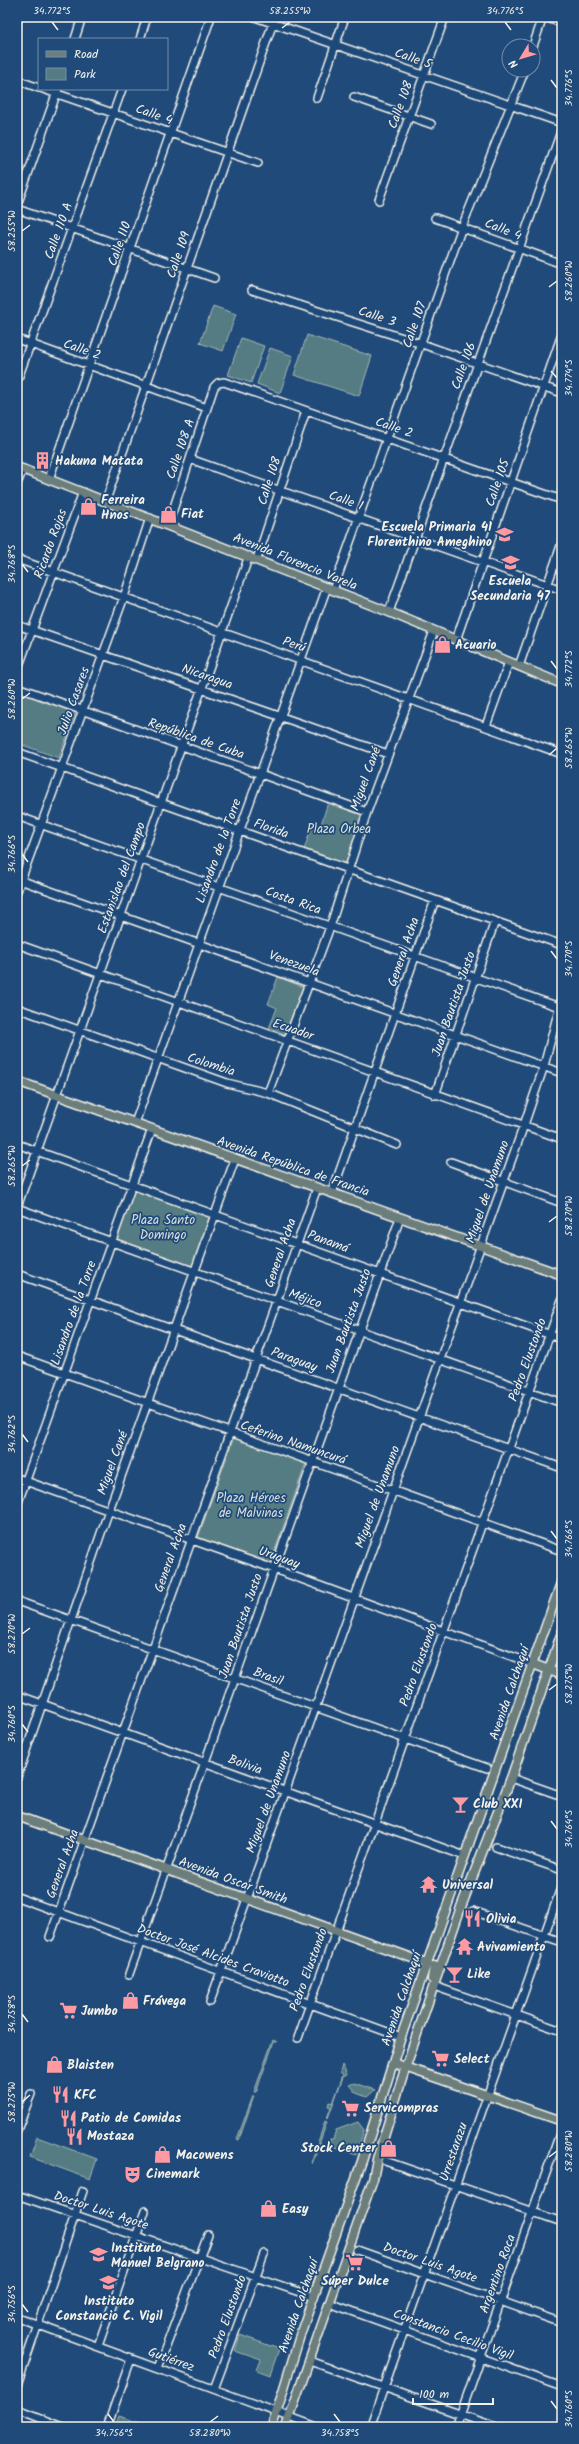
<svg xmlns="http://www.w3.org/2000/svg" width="579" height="2444" viewBox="0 0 579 2444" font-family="Kalam,sans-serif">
	<rect width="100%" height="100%" fill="#1f4a7a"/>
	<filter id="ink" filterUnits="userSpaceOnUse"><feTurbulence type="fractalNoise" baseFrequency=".025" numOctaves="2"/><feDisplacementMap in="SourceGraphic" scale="8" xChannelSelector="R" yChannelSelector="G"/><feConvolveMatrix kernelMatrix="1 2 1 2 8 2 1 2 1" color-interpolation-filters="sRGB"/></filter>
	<g filter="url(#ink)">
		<path fill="#557c82" stroke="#a4b6b5" d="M 213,306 L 236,314 L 223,351 L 200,343 Z
			M 307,335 L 372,356 L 359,396 L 294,375 Z
			M 241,338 L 264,346 L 251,383 L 228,375 Z
			M 270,348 L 293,356 L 280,393 L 257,384 Z
			M 17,689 L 76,711 L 59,758 L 17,743 Z
			M 329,799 L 364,813 L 346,865 L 304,850 L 311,828 L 319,831 Z
			M 278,977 L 303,987 L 285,1034 L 269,1028 L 277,1008 L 268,1004 Z
			M 134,1189 L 210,1216 L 192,1266 L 117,1239 Z
			M 234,1437 L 306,1463 L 270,1564 L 198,1538 Z
			M 273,2040 L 277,2042 L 274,2042 L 256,2092 L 254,2092 Z
			M 342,2065 L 347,2075 L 343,2077 L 328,2118 L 327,2118 L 331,2107 L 328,2106 L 329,2102 L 333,2103 L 343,2075 L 340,2073 Z
			M 354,2083 L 375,2090 L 367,2097 L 356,2093 L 349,2085 Z
			M 253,2096 L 254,2096 L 239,2140 L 237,2139 Z
			M 325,2121 L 327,2122 L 312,2164 L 311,2163 Z
			M 358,2122 L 364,2130 L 356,2155 L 330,2145 L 330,2139 L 333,2139 L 336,2130 Z
			M 37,2137 L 97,2159 L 90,2179 L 30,2157 Z
			M 240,2335 L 279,2349 L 270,2375 L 257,2370 L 261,2360 L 235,2351 Z
			M 119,2416 L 148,2426 L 152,2427 L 115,2427 Z"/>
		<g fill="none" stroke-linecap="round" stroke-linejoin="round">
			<defs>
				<path id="minor" d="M 255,17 L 562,123
					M 544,17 L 562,23
					M 17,22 L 19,17
					M 75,39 L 82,17
					M 140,39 L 147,17
					M 533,46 L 543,17
					M 17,80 L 39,88
					M 43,89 L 258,163
					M 354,97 L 431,124
					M 317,98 L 345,17
					M 379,200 L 445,17
					M 17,205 L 58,89
					M 17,209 L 214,278
					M 435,218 L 562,264
					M 252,290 L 422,344 L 562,393
					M 17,339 L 207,408
					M 17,381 L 122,89
					M 190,459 L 562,590
					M 49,479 L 211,17
					M 17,484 L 23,469
					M 106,500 L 275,17
					M 168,525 L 214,387 L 218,383 L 224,382 L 562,500
					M 17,559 L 562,754
					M 257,559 L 306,411
					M 333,590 L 462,227 L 525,70
					M 389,612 L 562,129
					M 17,625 L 388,754
					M 456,640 L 562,334
					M 519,666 L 562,543
					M 17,671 L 83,492
					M 17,687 L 367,812
					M 486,726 L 509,662
					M 17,752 L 562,945
					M 17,816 L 562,1008
					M 17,879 L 562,1073
					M 17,891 L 124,597 L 150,518
					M 17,944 L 562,1139
					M 17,1008 L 227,1083 L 268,1093 L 397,1145
					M 268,1093 L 330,927 L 367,812 L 434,631
					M 435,1095 L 495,921
					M 135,1123 L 327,587
					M 17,1144 L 562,1339
					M 451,1162 L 562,1203
					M 332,1193 L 435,900
					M 17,1207 L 249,556
					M 17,1208 L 562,1403
					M 17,1274 L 562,1468
					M 17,1356 L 562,1551
					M 17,1478 L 274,1569 L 533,1664
					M 17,1505 L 152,1129
					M 17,1601 L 487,1768
					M 17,1695 L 465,1856
					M 17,1777 L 109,1510 L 235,1159
					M 511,1778 L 562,1796
					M 496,1847 L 562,1870
					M 17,1897 L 401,2037
					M 473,1911 L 562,1942
					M 50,1937 L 317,1188
					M 129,1974 L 400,1218
					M 434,1986 L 562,2031
					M 210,2002 L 524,1125 L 544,1066 L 562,997
					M 298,2038 L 562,1300
					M 17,2130 L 31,2094
					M 385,2161 L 562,2222
					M 17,2195 L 314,2297
					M 357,2250 L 562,2323
					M 335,2305 L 562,2387
					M 17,2317 L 317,2427
					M 98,2346 L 145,2211
					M 310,2361 L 496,2427
					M 158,2368 L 208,2235
					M 17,2386 L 83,2191
					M 214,2389 L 264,2254
					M 17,2409 L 63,2427
					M 107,2427 L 131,2359
					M 370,2427 L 562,1885
					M 456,2427 L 562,2128"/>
				<path id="major" d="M 17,467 L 389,612 L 562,684
					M 17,1081 L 562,1275
					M 533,1664 L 562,1675
					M 17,1816 L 426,1963
					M 432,1979 L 434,1966
					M 393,2063 L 562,2121
					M 272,2427 L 302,2329 L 362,2161 L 401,2037 L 562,1580
					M 286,2427 L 373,2179 L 377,2159 L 406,2066 L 461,1907 L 511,1778 L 562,1632"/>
			</defs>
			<use href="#minor" stroke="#f4f1e8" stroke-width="10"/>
			<use href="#major" stroke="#f4f1e8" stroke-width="11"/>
			<use href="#minor" stroke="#1f4a7a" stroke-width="7"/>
			<use href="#major" stroke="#6c7e7c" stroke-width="8"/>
		</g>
	</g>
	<path fill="none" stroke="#f4f1e8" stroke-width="1.5" d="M 52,22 L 58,30M 505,22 L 511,30M 282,28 L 290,22M 551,80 L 557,88M 22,231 L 30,225M 549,287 L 557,281M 551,371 L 557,378M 22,564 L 28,572M 551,661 L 557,669M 22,699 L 30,693M 549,755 L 557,748M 22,854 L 28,862M 551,951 L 557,959M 22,1166 L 30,1160M 549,1222 L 557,1216M 22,1434 L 28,1442M 551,1531 L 557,1539M 22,1634 L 30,1628M 549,1690 L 557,1684M 22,1724 L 28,1732M 551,1821 L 557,1829M 22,2014 L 28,2022M 22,2102 L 30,2095M 549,2157 L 557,2151M 22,2304 L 28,2312M 551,2401 L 557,2409M 108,2414 L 114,2422M 334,2414 L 340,2422M 210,2422 L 218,2416"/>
	<defs>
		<symbol id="building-bare" viewBox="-9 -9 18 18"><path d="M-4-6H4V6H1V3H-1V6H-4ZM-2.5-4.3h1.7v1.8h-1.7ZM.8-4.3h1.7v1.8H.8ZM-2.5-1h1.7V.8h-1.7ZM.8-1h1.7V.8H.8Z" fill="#ff9aa2" stroke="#1f4a7a" stroke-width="2.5" paint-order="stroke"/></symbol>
		<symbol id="shop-bare" viewBox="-9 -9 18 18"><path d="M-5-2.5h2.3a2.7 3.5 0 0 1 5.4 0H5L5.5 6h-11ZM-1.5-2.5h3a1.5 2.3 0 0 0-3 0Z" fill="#ff9aa2" stroke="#1f4a7a" stroke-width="2.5" paint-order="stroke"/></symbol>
		<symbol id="school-bare" viewBox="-9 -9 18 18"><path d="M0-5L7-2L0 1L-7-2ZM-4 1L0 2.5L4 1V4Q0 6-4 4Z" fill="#ff9aa2" stroke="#1f4a7a" stroke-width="2.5" paint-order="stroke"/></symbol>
		<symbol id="bar-bare" viewBox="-9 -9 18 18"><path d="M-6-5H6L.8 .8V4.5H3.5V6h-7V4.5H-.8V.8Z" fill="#ff9aa2" stroke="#1f4a7a" stroke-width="2.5" paint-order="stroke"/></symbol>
		<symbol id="temple-bare" viewBox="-9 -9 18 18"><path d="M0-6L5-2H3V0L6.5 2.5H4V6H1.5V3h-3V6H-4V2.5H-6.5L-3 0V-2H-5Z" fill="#ff9aa2" stroke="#1f4a7a" stroke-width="2.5" paint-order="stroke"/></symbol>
		<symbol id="restaurant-bare" viewBox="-9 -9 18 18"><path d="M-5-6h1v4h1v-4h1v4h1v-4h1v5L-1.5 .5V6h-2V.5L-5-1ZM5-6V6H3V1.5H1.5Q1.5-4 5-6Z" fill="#ff9aa2" stroke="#1f4a7a" stroke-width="2.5" paint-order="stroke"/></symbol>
		<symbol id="supermarket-bare" viewBox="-9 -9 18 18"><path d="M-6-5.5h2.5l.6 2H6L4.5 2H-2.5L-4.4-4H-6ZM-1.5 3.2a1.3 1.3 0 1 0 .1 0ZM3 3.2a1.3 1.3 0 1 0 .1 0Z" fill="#ff9aa2" stroke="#1f4a7a" stroke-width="2.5" paint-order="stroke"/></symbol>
		<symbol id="theatre-bare" viewBox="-9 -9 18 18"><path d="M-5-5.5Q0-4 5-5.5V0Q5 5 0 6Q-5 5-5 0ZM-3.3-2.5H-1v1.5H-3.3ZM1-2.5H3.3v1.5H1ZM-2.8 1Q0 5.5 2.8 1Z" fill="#ff9aa2" stroke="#1f4a7a" stroke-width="2.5" paint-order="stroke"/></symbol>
	</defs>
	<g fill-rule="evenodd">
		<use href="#building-bare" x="30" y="448" width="25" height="25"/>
		<use href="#shop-bare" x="76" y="494" width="25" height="25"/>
		<use href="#shop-bare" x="156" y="502" width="25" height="25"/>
		<use href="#school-bare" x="492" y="522" width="25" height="25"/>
		<use href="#school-bare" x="498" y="550" width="25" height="25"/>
		<use href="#shop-bare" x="430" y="632" width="25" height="25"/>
		<use href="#bar-bare" x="448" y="1792" width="25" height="25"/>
		<use href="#temple-bare" x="416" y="1872" width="25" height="25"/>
		<use href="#restaurant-bare" x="460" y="1906" width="25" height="25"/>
		<use href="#temple-bare" x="452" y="1934" width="25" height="25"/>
		<use href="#bar-bare" x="442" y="1962" width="25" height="25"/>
		<use href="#shop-bare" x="118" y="1988" width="25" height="25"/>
		<use href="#supermarket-bare" x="56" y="1998" width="25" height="25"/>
		<use href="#supermarket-bare" x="428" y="2046" width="25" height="25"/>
		<use href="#shop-bare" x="42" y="2052" width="25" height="25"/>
		<use href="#restaurant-bare" x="48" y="2082" width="25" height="25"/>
		<use href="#supermarket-bare" x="338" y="2096" width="25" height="25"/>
		<use href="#restaurant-bare" x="56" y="2106" width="25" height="25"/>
		<use href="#restaurant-bare" x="62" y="2124" width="25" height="25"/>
		<use href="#shop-bare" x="376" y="2136" width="25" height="25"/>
		<use href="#shop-bare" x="150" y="2142" width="25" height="25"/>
		<use href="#theatre-bare" x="120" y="2162" width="25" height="25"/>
		<use href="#shop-bare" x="256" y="2196" width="25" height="25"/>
		<use href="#school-bare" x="86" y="2242" width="25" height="25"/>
		<use href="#supermarket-bare" x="342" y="2250" width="25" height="25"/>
		<use href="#school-bare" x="96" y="2270" width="25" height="25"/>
	</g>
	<g text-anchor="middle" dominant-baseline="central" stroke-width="3.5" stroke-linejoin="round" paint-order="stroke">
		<g font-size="13" fill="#f4f1e8" stroke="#1f4a7a">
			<text transform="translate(413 59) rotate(19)">Calle 5</text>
			<text transform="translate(401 105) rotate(-70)">Calle 108</text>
			<text transform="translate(154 115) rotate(19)">Calle 4</text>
			<text transform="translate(503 230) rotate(21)">Calle 4</text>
			<text transform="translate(59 231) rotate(-70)">Calle 110 A</text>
			<text transform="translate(120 244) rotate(-71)">Calle 110</text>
			<text transform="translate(179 255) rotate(-71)">Calle 109</text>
			<text transform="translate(377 317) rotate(18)">Calle 3</text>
			<text transform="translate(415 325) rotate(-71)">Calle 107</text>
			<text transform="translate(82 350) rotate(19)">Calle 2</text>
			<text transform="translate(464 366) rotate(-70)">Calle 106</text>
			<text transform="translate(394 428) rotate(19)">Calle 2</text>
			<text transform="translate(181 449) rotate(-71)">Calle 108 A</text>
			<text transform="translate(270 481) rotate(-72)">Calle 108</text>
			<text transform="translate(498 483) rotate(-71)">Calle 105</text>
			<text transform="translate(346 501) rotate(19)">Calle 1</text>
			<text transform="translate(51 544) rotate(-70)">Ricardo Rojas</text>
			<text transform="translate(295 562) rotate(22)">Avenida Florencio Varela</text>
			<text transform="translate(294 645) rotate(19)">Perú</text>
			<text transform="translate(207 677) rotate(19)">Nicaragua</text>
			<text transform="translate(74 701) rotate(-70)">Julio Casares</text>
			<text transform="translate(196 739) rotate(19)">República de Cuba</text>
			<text transform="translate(366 779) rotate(-70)">Miguel Cané</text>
			<text transform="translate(271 829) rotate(19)">Florida</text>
			<text transform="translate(219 851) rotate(-70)">Lisandro de la Torre</text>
			<text transform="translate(122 878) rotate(-70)">Estanislao del Campo</text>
			<text transform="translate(293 901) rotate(20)">Costa Rica</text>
			<text transform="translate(404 952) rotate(-71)">General Acha</text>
			<text transform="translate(294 964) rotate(20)">Venezuela</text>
			<text transform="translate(454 1004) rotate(-71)">Juan Bautista Justo</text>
			<text transform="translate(293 1030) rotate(19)">Ecuador</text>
			<text transform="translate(211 1065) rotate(18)">Colombia</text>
			<text transform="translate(293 1167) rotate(19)">Avenida República de Francia</text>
			<text transform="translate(488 1192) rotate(-71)">Miguel de Unamuno</text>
			<text transform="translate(328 1242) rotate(20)">Panamá</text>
			<text transform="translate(281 1253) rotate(-71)">General Acha</text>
			<text transform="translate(305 1299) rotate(20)">Méjico</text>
			<text transform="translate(74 1313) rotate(-70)">Lisandro de la Torre</text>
			<text transform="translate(349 1321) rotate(-70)">Juan Bautista Justo</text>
			<text transform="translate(294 1360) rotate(20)">Paraguay</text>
			<text transform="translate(528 1360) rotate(-70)">Pedro Elustondo</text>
			<text transform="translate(293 1443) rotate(19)">Ceferino Namuncurá</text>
			<text transform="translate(113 1463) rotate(-70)">Miguel Cané</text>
			<text transform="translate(378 1497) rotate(-70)">Miguel de Unamuno</text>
			<text transform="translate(171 1558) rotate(-70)">General Acha</text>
			<text transform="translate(279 1558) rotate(20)">Uruguay</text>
			<text transform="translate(241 1626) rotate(-71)">Juan Bautista Justo</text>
			<text transform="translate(419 1665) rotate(-70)">Pedro Elustondo</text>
			<text transform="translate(268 1677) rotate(20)">Brasil</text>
			<text transform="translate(510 1693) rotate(-71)">Avenida Calchaquí</text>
			<text transform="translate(245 1765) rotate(20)">Bolivia</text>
			<text transform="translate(269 1802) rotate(-70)">Miguel de Unamuno</text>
			<text transform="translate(63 1864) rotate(-70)">General Acha</text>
			<text transform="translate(233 1881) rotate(20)">Avenida Oscar Smith</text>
			<text transform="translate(213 1956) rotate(20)">Doctor José Alcides Craviotto</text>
			<text transform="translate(309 1970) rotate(-70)">Pedro Elustondo</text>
			<text transform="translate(402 1999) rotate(-71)">Avenida Calchaquí</text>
			<text transform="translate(454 2152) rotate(-71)">Urrestarazu</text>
			<text transform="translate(101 2211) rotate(18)">Doctor Luis Agote</text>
			<text transform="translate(430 2263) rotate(19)">Doctor Luis Agote</text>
			<text transform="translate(498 2274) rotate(-70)">Argentino Roca</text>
			<text transform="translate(299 2306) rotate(-71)">Avenida Calchaquí</text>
			<text transform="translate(228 2317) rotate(-70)">Pedro Elustondo</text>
			<text transform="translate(453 2335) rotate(20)">Constancio Cecilio Vigil</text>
			<text transform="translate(171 2360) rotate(20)">Gutiérrez</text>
		</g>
		<g font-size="13" font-weight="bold" fill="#f4f1e8" stroke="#1f4a7a" text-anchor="start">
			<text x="55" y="461">Hakuna Matata</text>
			<text x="101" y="500">Ferreira<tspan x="101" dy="15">Hnos</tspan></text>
			<text x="181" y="514">Fiat</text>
			<text x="492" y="527" text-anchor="end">Escuela Primaria 41<tspan x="492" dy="15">Florenthino Ameghino</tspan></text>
			<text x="510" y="581" text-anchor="middle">Escuela<tspan x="510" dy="15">Secundaria 47</tspan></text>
			<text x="455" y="645">Acuario</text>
			<text x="473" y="1804">Club XXI</text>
			<text x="442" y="1885">Universal</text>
			<text x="486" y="1919">Olivia</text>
			<text x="477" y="1947">Avivamiento</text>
			<text x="467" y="1974">Like</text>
			<text x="143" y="2001">Frávega</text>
			<text x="81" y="2011">Jumbo</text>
			<text x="454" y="2059">Select</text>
			<text x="67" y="2065">Blaisten</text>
			<text x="74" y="2095">KFC</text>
			<text x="364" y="2108">Servicompras</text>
			<text x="81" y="2118">Patio de Comidas</text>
			<text x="87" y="2136">Mostaza</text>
			<text x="376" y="2148" text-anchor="end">Stock Center</text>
			<text x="176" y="2155">Macowens</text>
			<text x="146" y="2174">Cinemark</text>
			<text x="282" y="2209">Easy</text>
			<text x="111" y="2248">Instituto<tspan x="111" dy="15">Manuel Belgrano</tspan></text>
			<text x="355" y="2281" text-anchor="middle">Súper Dulce</text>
			<text x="109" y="2301" text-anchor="middle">Instituto<tspan x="109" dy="15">Constancio C. Vigil</tspan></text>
		</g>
		<g font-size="13" fill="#dcdfd9" stroke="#1f4a7a">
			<text x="339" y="829">Plaza Orbea</text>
			<text x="163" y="1220">Plaza Santo<tspan x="163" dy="15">Domingo</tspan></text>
			<text x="251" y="1498">Plaza Héroes<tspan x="251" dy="15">de Malvinas</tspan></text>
		</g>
	</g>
	<rect width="579" height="2444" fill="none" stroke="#1f4a7a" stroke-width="44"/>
	<rect x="38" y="38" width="130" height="52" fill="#1f4a7a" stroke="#748da6"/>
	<rect x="46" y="51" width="20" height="6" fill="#6c7e7c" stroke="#748da6"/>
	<text x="74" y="58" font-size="12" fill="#f4f1e8">Road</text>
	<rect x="46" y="68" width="20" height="12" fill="#557c82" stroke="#748da6"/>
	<text x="74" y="78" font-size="12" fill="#f4f1e8">Park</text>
	<g transform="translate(521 58) rotate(232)"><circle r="19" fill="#1f4a7a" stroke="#748da6"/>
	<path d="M0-3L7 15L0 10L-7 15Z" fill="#ff9aa2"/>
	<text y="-6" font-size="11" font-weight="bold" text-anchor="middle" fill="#f4f1e8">N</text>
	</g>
	<path d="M413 2398v6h80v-6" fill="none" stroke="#f4f1e8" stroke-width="2"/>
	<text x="419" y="2398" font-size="12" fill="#f4f1e8" stroke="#1f4a7a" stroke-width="3" paint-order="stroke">100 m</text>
	<rect x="22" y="22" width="535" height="2400" fill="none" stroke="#f4f1e8" stroke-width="1.5"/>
	<g font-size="10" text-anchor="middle" fill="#f4f1e8">
		<text x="52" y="14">34.772°S</text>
		<text x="290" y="14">58.255°W</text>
		<text x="505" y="14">34.776°S</text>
		<text transform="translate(568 88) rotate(-90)" y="4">34.776°S</text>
		<text transform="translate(11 231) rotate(-90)" y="4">58.255°W</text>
		<text transform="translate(568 281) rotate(-90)" y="4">58.260°W</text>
		<text transform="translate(568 378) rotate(-90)" y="4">34.774°S</text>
		<text transform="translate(11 564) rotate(-90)" y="4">34.768°S</text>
		<text transform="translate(568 669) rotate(-90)" y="4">34.772°S</text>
		<text transform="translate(11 699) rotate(-90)" y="4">58.260°W</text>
		<text transform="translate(568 748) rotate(-90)" y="4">58.265°W</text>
		<text transform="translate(11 854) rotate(-90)" y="4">34.766°S</text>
		<text transform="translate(568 959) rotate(-90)" y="4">34.770°S</text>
		<text transform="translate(11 1166) rotate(-90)" y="4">58.265°W</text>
		<text transform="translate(568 1216) rotate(-90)" y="4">58.270°W</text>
		<text transform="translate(11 1434) rotate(-90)" y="4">34.762°S</text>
		<text transform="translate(568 1539) rotate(-90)" y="4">34.766°S</text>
		<text transform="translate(11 1634) rotate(-90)" y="4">58.270°W</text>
		<text transform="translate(568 1684) rotate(-90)" y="4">58.275°W</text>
		<text transform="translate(11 1724) rotate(-90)" y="4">34.760°S</text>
		<text transform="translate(568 1829) rotate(-90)" y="4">34.764°S</text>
		<text transform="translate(11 2014) rotate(-90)" y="4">34.758°S</text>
		<text transform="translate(11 2102) rotate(-90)" y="4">58.275°W</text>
		<text transform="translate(568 2151) rotate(-90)" y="4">58.280°W</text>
		<text transform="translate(11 2304) rotate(-90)" y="4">34.756°S</text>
		<text transform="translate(568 2409) rotate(-90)" y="4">34.760°S</text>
		<text x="114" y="2436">34.756°S</text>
		<text x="210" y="2436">58.280°W</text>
		<text x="340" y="2436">34.758°S</text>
	</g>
</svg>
